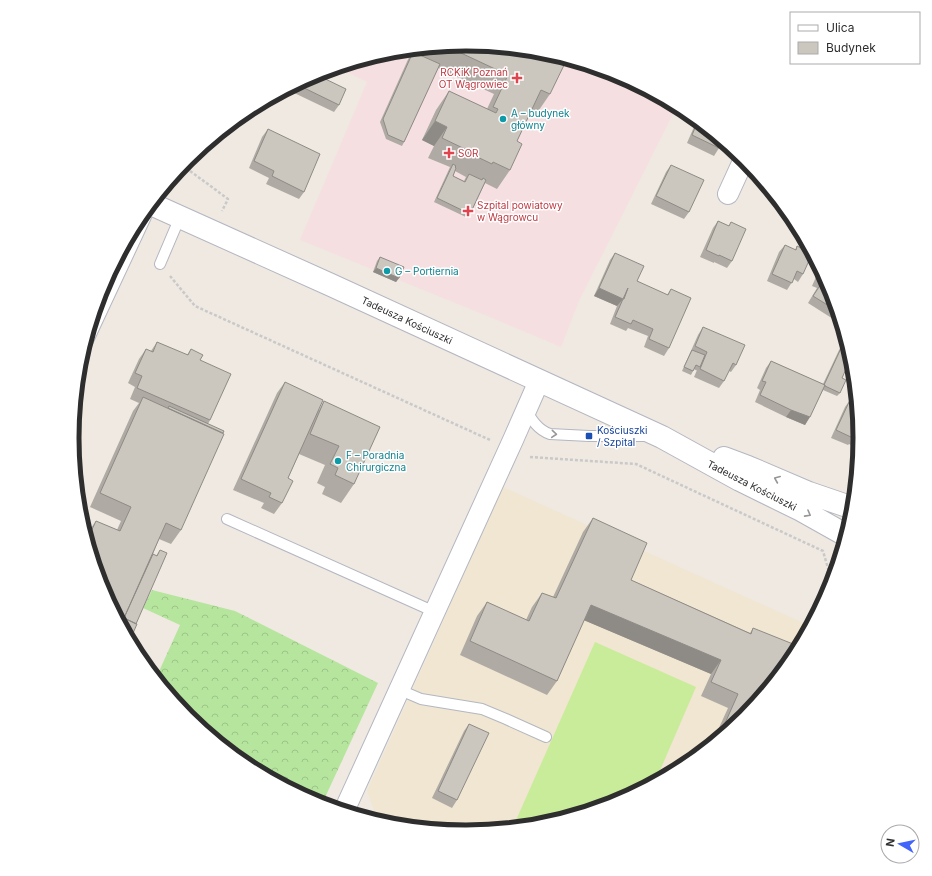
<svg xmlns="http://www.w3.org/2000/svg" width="932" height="876" viewBox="0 0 932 876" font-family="Inter,sans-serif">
	<defs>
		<pattern id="forest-crowns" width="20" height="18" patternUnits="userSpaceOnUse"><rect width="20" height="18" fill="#b6e59e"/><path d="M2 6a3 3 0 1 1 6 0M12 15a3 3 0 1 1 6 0" fill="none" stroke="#9dc588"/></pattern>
	</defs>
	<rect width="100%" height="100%" fill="#efe9e1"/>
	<path fill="#f0e6d1" d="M 503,487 L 810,626 L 793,657 L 744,717 L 685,766 L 617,802 L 543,824 L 466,832 L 389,824 L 378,821 L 367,791 Z"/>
	<path fill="#f5dfe0" d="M 466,44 L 543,52 L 617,74 L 677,106 L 579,301 L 561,347 L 485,315 L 300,240 L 367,82 L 337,67 L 389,52 Z"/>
	<path fill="url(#forest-crowns)" d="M 152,590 L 235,611 L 378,683 L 322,804 L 315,802 L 247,765 L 187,716 L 156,678 L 180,625 L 143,608 Z"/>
	<path fill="#c9ec9a" d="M 595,642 L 696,687 L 655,782 L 617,802 L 543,824 L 513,827 Z"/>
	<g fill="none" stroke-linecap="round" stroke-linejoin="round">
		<defs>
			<path id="lane" d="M 160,264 L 180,217
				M 81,356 L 152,204
				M 526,410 C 532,420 538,430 550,434 L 589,436 L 647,436
				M 227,519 L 435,612
				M 400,690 L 421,699 L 482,709 L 506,719 L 546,737"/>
			<path id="street" d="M 728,194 L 744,159
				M 344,811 L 513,440 L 539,381"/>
			<path id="secondary" d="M 151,204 L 331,285 L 662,437 L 740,480 L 801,510 L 842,533
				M 724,458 L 748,467 L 809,493 L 853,508"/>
		</defs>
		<use href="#lane" stroke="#b4b7c1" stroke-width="12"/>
		<use href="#street" stroke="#b4b7c1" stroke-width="22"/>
		<use href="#secondary" stroke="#b4b7c1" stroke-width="24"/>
		<path stroke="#c9c9c9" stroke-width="2.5" stroke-dasharray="3 2" stroke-linecap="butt" d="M 182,165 L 228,199 L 222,211
			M 170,276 L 195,306 L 490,440
			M 530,457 L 636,464 L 823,551 L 832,582"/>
		<use href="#lane" stroke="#fff" stroke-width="10"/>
		<use href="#street" stroke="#fff" stroke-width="20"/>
		<use href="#secondary" stroke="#fff" stroke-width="22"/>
	</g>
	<path fill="#afaba4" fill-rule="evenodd" d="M 466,44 L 550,94 L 537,113 L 531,111 L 517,141 L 510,170 L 497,189 L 485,183 L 470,214 L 468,218 L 434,202 L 450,167 L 428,158 L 434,146 L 422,140 L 436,110 L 449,91 L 487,109 L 494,94 L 438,68 L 404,142 L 402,146 L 386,139 L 380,122 L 410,55 L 400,50 ZM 455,171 L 466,177 L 464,181 L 453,176 Z
		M 315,74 L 339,105 L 334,112 L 288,90 L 289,88 Z
		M 697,120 L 722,141 L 719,148 L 714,156 L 687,143 Z
		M 268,129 L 304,192 L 299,199 L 266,184 L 269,178 L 249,168 L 262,137 Z
		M 671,165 L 689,212 L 684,219 L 651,204 L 666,172 Z
		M 783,206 L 786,210 L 782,208 Z
		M 718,221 L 729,226 L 731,222 L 732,261 L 727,268 L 714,262 L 714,263 L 700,257 L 713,228 Z
		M 785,245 L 795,250 L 797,246 L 803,274 L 798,282 L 794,279 L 787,290 L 767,281 L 779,252 Z
		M 615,253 L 637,281 L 667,295 L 671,289 L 669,348 L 664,356 L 644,347 L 648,336 L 628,328 L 626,331 L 610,324 L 617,306 L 594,296 L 610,260 Z
		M 380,257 L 399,278 L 396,282 L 373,272 L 377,261 Z
		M 820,268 L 830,287 L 841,324 L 808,303 L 817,288 L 812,286 Z
		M 703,327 L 736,365 L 731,372 L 729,371 L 724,381 L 719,388 L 694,377 L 697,370 L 697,371 L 694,369 L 691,375 L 682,371 L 698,335 Z
		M 157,342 L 187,355 L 191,349 L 200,360 L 210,420 L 208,424 L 181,530 L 171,544 L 159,539 L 153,554 L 156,556 L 160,550 L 130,640 L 102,589 L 86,535 L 96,521 L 117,530 L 121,521 L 90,507 L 133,411 L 139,403 L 130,399 L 135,387 L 128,383 L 139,359 L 146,349 L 151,351 Z
		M 843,344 L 842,378 L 840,393 L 837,396 L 823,390 L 805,425 L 786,417 L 755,402 L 760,390 L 757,388 L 766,368 L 771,361 L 823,384 L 840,348 Z
		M 285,382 L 319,410 L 324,401 L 354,484 L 341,503 L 322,494 L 325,487 L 317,483 L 325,465 L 299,454 L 288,478 L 282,503 L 274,514 L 261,508 L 264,503 L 233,490 L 277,393 Z
		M 850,400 L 860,438 L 859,449 L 849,444 L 848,445 L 831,438 L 845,407 Z
		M 593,518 L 631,580 L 750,633 L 753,628 L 744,717 L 712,743 L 728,708 L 701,696 L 711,674 L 584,620 L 557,681 L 547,695 L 460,655 L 477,616 L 487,602 L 526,620 L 532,607 L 542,593 L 553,597 L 583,532 Z
		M 469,724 L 457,800 L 452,808 L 432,798 L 464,731 Z"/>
	<path fill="#8e8b86" d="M 435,121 L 447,127 L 434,146 L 422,140 Z
		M 376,268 L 399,278 L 396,282 L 373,272 Z
		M 599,288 L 623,299 L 617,306 L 594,296 Z
		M 791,410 L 810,417 L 805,425 L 786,417 Z
		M 591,605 L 721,660 L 711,674 L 581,619 Z"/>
	<path fill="#cbc7bf" stroke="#8e8b86" d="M 466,44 L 543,52 L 567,59 L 550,94 L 541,90 L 517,141 L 522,144 L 510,170 L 493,162 L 492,164 L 467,152 L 467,150 L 442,138 L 447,127 L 435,121 L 449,91 L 496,113 L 498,109 L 493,107 L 508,75 L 446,46 Z
		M 413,52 L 440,64 L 404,142 L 388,135 L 383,119 Z
		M 315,74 L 346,89 L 339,105 L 296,84 Z
		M 698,121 L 722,141 L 719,148 L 692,135 Z
		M 268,129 L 320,154 L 304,192 L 272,176 L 274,171 L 254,161 Z
		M 453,164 L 456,166 L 455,167 L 456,168 L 453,176 L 465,182 L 469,174 L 482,180 L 483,178 L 486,180 L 470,214 L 437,198 Z
		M 671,165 L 704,180 L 689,212 L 656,196 Z
		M 718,221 L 729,226 L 731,222 L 746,229 L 732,261 L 719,255 L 719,256 L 706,250 Z
		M 785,245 L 796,250 L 797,246 L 811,253 L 812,254 L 803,274 L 797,271 L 792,283 L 772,274 Z
		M 615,253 L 644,266 L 637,281 L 668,295 L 671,289 L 691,298 L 669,348 L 649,339 L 653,329 L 633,320 L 631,324 L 615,317 L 623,299 L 624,299 L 628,288 L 623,299 L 599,288 Z
		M 380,257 L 404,267 L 399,278 L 376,268 Z
		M 821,270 L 828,284 L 817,279 Z
		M 821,284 L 831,290 L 837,311 L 813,296 Z
		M 703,327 L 745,345 L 736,365 L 733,363 L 724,381 L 700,369 L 707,352 L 695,346 Z
		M 157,342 L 188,355 L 191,349 L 203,355 L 200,360 L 231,374 L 210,420 L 137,388 L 142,376 L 135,373 L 146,349 L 153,352 Z
		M 843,344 L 848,346 L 851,358 L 842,378 L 846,380 L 840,393 L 825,386 L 825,385 L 824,385 Z
		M 692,350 L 705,355 L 700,367 L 696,365 L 693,371 L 684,367 Z
		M 771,361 L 825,385 L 810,417 L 791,410 L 760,395 L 766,382 L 762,381 Z
		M 285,382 L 323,400 L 288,478 L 293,481 L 282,503 L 269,497 L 271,493 L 241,479 Z
		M 143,397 L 224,434 L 181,530 L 166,523 L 124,618 L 137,624 L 130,640 L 102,589 L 87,540 L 96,521 L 120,531 L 131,507 L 100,493 Z
		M 850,400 L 857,403 L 860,439 L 854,437 L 853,438 L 836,430 Z
		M 324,401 L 380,427 L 354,484 L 335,475 L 338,468 L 330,464 L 339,446 L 310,434 Z
		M 169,406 L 224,431 L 223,433 L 168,408 Z
		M 593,518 L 647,543 L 631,580 L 751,634 L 753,628 L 798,646 L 793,658 L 744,717 L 718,739 L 738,694 L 711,682 L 721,660 L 591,605 L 557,681 L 470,641 L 487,602 L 529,621 L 542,593 L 556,598 Z
		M 160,550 L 167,553 L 136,624 L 124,618 L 153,554 L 157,556 Z
		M 469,724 L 489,733 L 457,800 L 438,791 Z"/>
	<defs><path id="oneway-chevron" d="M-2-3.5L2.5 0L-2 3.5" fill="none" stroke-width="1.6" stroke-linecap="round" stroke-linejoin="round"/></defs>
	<g stroke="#969696">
		<use href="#oneway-chevron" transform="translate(554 434) rotate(5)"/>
		<use href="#oneway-chevron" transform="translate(777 479) rotate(-157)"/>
		<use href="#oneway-chevron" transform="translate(808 514) rotate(29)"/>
	</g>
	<g fill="#e0444e" stroke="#fff" stroke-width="1.5">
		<path d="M515 72h4v4h4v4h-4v4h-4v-4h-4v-4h4z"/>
		<path d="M447 147h4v4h4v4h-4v4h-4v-4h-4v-4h4z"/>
		<path d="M466 205h4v4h4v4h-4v4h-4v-4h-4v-4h4z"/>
	</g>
	<g fill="#0f9aa8" stroke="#fff" stroke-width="1.5">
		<circle cx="503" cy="119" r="4"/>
		<circle cx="387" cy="271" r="4"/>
		<circle cx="338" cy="461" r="4"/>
	</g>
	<rect fill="#1a4fb4" stroke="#fff" stroke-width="1.5" x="585" y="432" width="8" height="8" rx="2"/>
	<g text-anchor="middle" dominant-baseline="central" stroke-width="3" stroke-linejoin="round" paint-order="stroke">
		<g font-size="10" fill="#be3a42" stroke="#fff" text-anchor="start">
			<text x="508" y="72" text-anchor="end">RCKiK Poznań<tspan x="508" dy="12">OT Wągrowiec</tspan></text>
			<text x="458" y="153">SOR</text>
			<text x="477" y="205">Szpital powiatowy<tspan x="477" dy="12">w Wągrowcu</tspan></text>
		</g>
		<g font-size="10" fill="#0d838f" stroke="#fff" text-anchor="start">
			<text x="511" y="113">A – budynek<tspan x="511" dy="12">główny</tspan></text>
			<text x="395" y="271">G – Portiernia</text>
			<text x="346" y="455">F – Poradnia<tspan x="346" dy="12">Chirurgiczna</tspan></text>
		</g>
		<g font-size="10" fill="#2e2e2e" stroke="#fff">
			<text transform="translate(407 320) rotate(25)">Tadeusza Kościuszki</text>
			<text transform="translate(752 485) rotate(27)">Tadeusza Kościuszki</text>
		</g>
		<g font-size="10" fill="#164399" stroke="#fff" text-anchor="start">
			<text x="597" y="430">Kościuszki<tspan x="597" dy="12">/ Szpital</tspan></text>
		</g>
	</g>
	<path d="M0 0H932V876H0ZM79 438a387 387 0 1 1 774 0a387 387 0 1 1-774 0Z" fill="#fff" fill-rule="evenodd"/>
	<path fill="none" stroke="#2e2e2e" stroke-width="5" d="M79 438a387 387 0 1 1 774 0a387 387 0 1 1-774 0Z"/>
	<rect x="790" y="12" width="130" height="52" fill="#ffffff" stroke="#ababab"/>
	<rect x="798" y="25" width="20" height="6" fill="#ffffff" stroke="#ababab"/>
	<text x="826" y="32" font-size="12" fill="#2e2e2e">Ulica</text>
	<rect x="798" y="42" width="20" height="12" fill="#cbc7bf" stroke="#ababab"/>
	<text x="826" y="52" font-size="12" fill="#2e2e2e">Budynek</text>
	<g transform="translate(900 844) rotate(279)"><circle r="19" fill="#ffffff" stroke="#ababab"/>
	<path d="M0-3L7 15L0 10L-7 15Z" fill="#4264fb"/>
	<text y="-6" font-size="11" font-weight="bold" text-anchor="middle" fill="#2e2e2e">N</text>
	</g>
</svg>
